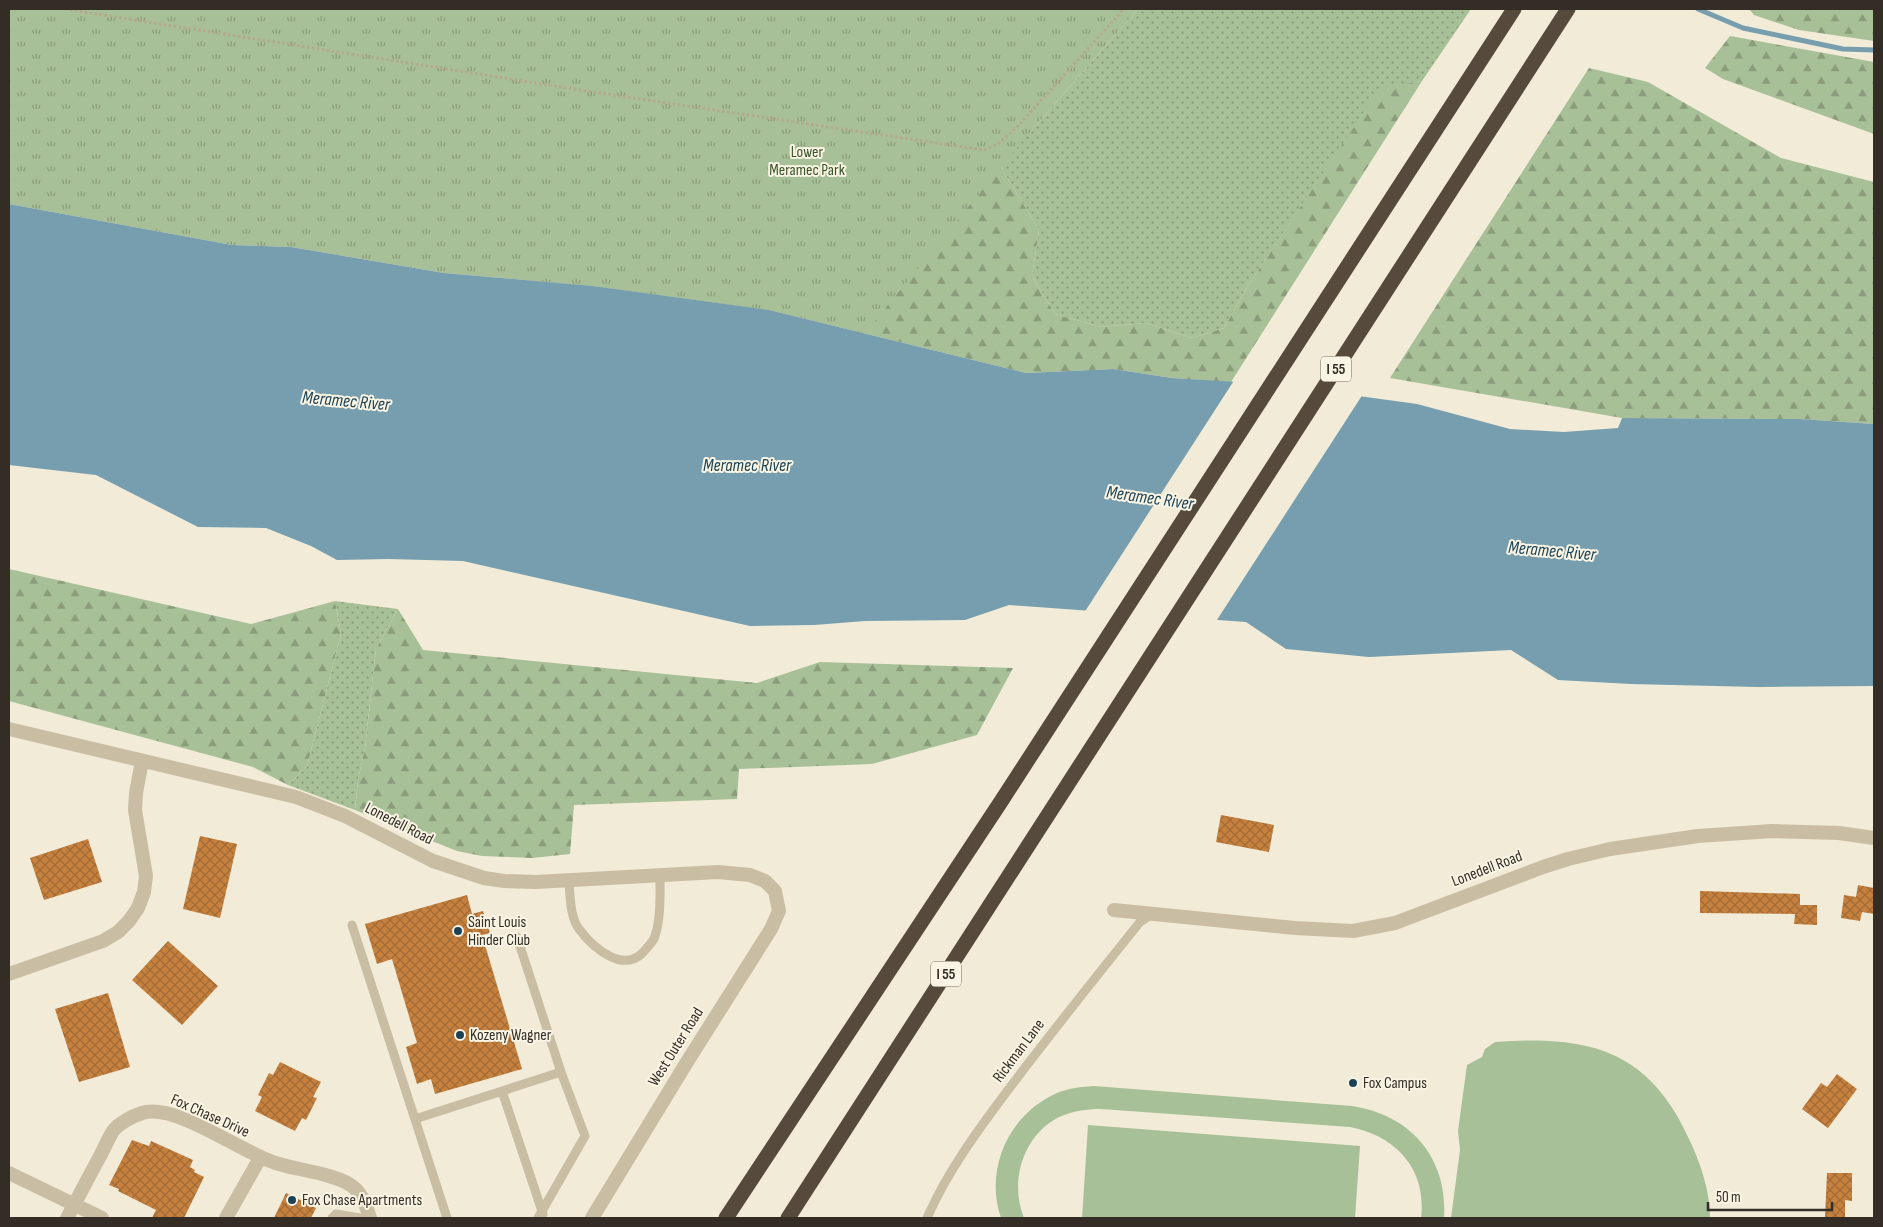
<svg xmlns="http://www.w3.org/2000/svg" width="1883" height="1227" viewBox="0 0 1883 1227" font-family="'Sofia Sans Condensed',sans-serif">
	<defs>
		<pattern id="grass-dots" width="8" height="8" patternUnits="userSpaceOnUse" patternTransform="scale(1.25)"><rect width="8" height="8" fill="#a8c097"/><path d="M2 2h.1M6 6h.1" fill="none" stroke="#8a9c7b" stroke-width="1.8" stroke-linecap="round"/></pattern>
		<pattern id="forest-firs" width="22" height="20" patternUnits="userSpaceOnUse" patternTransform="scale(1.25)"><rect width="22" height="20" fill="#a8c097"/><path d="M5 1l3.5 6h-7zM16 11l3.5 6h-7z" fill="#8a9c7b"/></pattern>
		<pattern id="park-tufts" width="24" height="20" patternUnits="userSpaceOnUse" patternTransform="scale(1.25)"><rect width="24" height="20" fill="#a8c097"/><path d="M3 7l-1-3M5 7V3M7 7l1-3M15 17l-1-3M17 17v-4M19 17l1-3" fill="none" stroke="#8a9c7b"/></pattern>
		<pattern id="building-cross-hatch" width="8" height="8" patternUnits="userSpaceOnUse" patternTransform="scale(1.25)"><rect width="8" height="8" fill="#c7813f"/><path d="M0 0l8 8M0 8l8-8" fill="none" stroke="#a26a35"/></pattern>
	</defs>
	<rect width="100%" height="100%" fill="#f1ebd7"/>
	<path fill="url(#grass-dots)" d="M 1138,9 L 1471,9 L 1422,81 L 1380,89 L 1247,287 L 1224,328 L 1192,338 L 1146,323 L 1101,327 L 1055,314 L 1032,276 L 1039,230 L 1003,171 L 1000,155 L 1030,132 Z
		M 335,601 L 398,609 L 376,649 L 365,748 L 358,780 L 355,810 L 288,785 L 307,766 L 341,634 Z"/>
	<path fill="url(#forest-firs)" d="M 1749,9 L 1874,9 L 1874,41 L 1799,30 L 1754,15 Z
		M 1730,36 L 1874,62 L 1874,134 L 1723,79 L 1705,68 Z
		M 1589,68 L 1648,82 L 1781,158 L 1874,182 L 1874,424 L 1800,419 L 1622,418 L 1390,378 Z
		M 1422,81 L 1231,382 L 1172,378 L 1113,369 L 1026,373 L 769,310 L 593,286 L 527,280 L 996,131 L 1003,171 L 1039,230 L 1032,276 L 1055,314 L 1101,327 L 1146,323 L 1192,338 L 1224,328 L 1247,287 L 1380,88 Z
		M 9,569 L 251,624 L 335,601 L 341,634 L 307,766 L 288,785 L 253,767 L 9,701 Z
		M 398,609 L 423,650 L 757,683 L 820,662 L 1013,668 L 977,735 L 872,764 L 739,769 L 737,799 L 574,805 L 570,854 L 532,858 L 482,856 L 457,851 L 355,810 L 358,780 L 365,748 L 376,649 Z"/>
	<path fill="url(#park-tufts)" d="M 9,9 L 1138,9 L 1030,132 L 865,333 L 769,310 L 593,286 L 444,273 L 291,247 L 232,245 L 9,204 Z"/>
	<path fill="#a8c097" d="M 1512,1041 C 1600,1037 1653,1058 1690,1141 C 1701,1165 1710,1191 1710,1218 L 1451,1218 L 1460,1150 L 1458,1131 L 1467,1065 L 1482,1057 L 1485,1049 L 1495,1042 Z
		M 1094,1086 L 1352,1106 C 1411,1115 1448,1158 1444,1218 L 1421,1218 C 1427,1169 1396,1136 1350,1127 L 1101,1109 C 1086,1109 1073,1111 1059,1117 C 1023,1135 1009,1182 1024,1218 L 1001,1218 C 984,1169 1009,1114 1057,1093 C 1069,1088 1081,1087 1094,1086 Z
		M 1088,1125 L 1360,1146 L 1355,1218 L 1082,1218 Z"/>
	<path fill="#769eae" d="M 9,204 L 232,245 L 291,247 L 444,273 L 593,286 L 769,310 L 1026,373 L 1113,369 L 1172,378 L 1271,384 L 1417,404 L 1510,429 L 1564,432 L 1618,428 L 1622,418 L 1800,419 L 1874,424 L 1874,686 L 1758,687 L 1631,684 L 1558,680 L 1511,650 L 1369,657 L 1286,649 L 1246,622 L 1009,605 L 965,620 L 865,621 L 814,625 L 750,626 L 463,561 L 389,559 L 337,560 L 311,546 L 266,528 L 198,527 L 96,475 L 9,465 Z"/>
	<path fill="#f1ebd7" d="M 1235,379 L 1272,381 L 1363,394 L 1215,623 L 1084,613 Z"/>
	<g fill="none" stroke-linecap="round" stroke-linejoin="round">
		<path stroke="#769eae" stroke-width="5" d="M 1698,9 L 1743,28 L 1843,49 L 1874,50"/>
	</g>
	<path fill="url(#building-cross-hatch)" d="M 1221,815 L 1274,825 L 1269,852 L 1216,842 Z
		M 200,836 L 237,844 L 220,918 L 183,909 Z
		M 88,839 L 102,882 L 44,900 L 30,858 Z
		M 1858,885 L 1874,888 L 1874,914 L 1862,912 L 1860,921 L 1841,918 L 1844,895 L 1856,897 Z
		M 1700,891 L 1800,894 L 1800,905 L 1817,905 L 1817,925 L 1794,924 L 1795,914 L 1700,913 Z
		M 467,895 L 472,914 L 483,911 L 490,933 L 482,935 L 522,1069 L 435,1094 L 431,1079 L 417,1084 L 406,1047 L 417,1043 L 392,959 L 377,964 L 365,924 Z
		M 168,941 L 218,986 L 182,1025 L 132,980 Z
		M 108,993 L 130,1067 L 79,1082 L 55,1009 Z
		M 280,1062 L 321,1082 L 313,1097 L 317,1098 L 306,1120 L 302,1118 L 295,1131 L 255,1111 L 262,1097 L 258,1095 L 269,1073 L 273,1075 Z
		M 1837,1074 L 1857,1089 L 1828,1128 L 1802,1109 L 1821,1083 L 1827,1087 Z
		M 132,1140 L 149,1146 L 151,1141 L 193,1160 L 190,1167 L 195,1170 L 194,1172 L 204,1177 L 184,1218 L 152,1218 L 156,1210 L 118,1191 L 119,1189 L 109,1185 Z
		M 1827,1173 L 1852,1173 L 1852,1201 L 1845,1200 L 1845,1218 L 1825,1218 Z
		M 286,1193 L 316,1208 L 311,1218 L 274,1218 Z"/>
	<g fill="none" stroke-linecap="round" stroke-linejoin="round">
		<path stroke="#b4a88e" stroke-width="3" stroke-dasharray="2.5 2.5" stroke-linecap="butt" d="M 65,9 L 593,92 L 984,150 L 998,144 L 1018,126 L 1124,9"/>
		<path stroke="#c9bea3" stroke-width="9" d="M 569,881 C 570,895 570,917 579,929 C 594,949 626,976 646,949 C 649,945 654,941 655,936 C 661,919 660,893 660,875
			M 352,925 L 447,1218
			M 502,1091 L 543,1214
			M 415,1119 L 561,1072 L 517,937
			M 332,1218 L 336,1214 L 360,1218
			M 538,1218 L 585,1136 L 561,1072
			M 927,1218 C 947,1172 978,1130 1008,1090 C 1051,1033 1095,978 1140,922 L 1152,914"/>
		<path stroke="#c9bea3" stroke-width="14" d="M 9,974 L 103,941 L 118,932 L 129,921 L 138,908 L 144,892 L 146,876 L 135,810 L 136,793 L 142,761
			M 9,1173 L 102,1218
			M 67,1218 C 78,1198 88,1178 99,1158 C 104,1149 108,1139 113,1131 C 119,1123 133,1116 142,1113 C 176,1102 244,1155 279,1164 C 298,1170 336,1174 352,1186 C 363,1194 366,1206 370,1218
			M 226,1218 L 260,1158"/>
		<path stroke="#c9bea3" stroke-width="14" d="M 9,729 L 296,797 L 345,816 L 433,861 L 484,878 L 504,881 L 536,882 L 718,872 L 750,875 L 765,881 L 775,891 L 779,911 L 771,929 L 687,1062 L 592,1218
			M 1114,910 L 1295,928 L 1353,931 L 1395,923 L 1543,867 L 1568,859 L 1610,849 L 1698,836 L 1772,831 L 1839,833 L 1874,838"/>
		<path stroke="#554a3c" stroke-width="15" d="M 726,1218 L 1002,800 L 1514,9
			M 788,1218 L 1568,9"/>
	</g>
	<g fill="#1b4355" stroke="#f9f4e3" stroke-width="2">
		<circle cx="458" cy="931" r="5"/>
		<circle cx="460" cy="1035" r="5"/>
		<circle cx="1353" cy="1083" r="5"/>
		<circle cx="292" cy="1200" r="5"/>
	</g>
	<g text-anchor="middle" dominant-baseline="central" stroke-width="4" stroke-linejoin="round" paint-order="stroke">
		<g fill="#f9f4e3" stroke="#6f695e" stroke-width="1">
			<rect x="1321" y="356.5" width="30" height="25" rx="4"/>
			<rect x="931" y="961.5" width="30" height="25" rx="4"/>
		</g>
		<g font-size="15" font-weight="bold" fill="#342d25">
			<text x="1336" y="369">I 55</text>
			<text x="946" y="974">I 55</text>
		</g>
		<g font-size="16" fill="#395229" stroke="#f9f4e3">
			<text x="807" y="152">Lower<tspan x="807" dy="18">Meramec Park</tspan></text>
		</g>
		<g font-size="16" fill="#342d25" stroke="#f9f4e3">
			<text transform="translate(399 824) rotate(27)">Lonedell Road</text>
			<text transform="translate(1487 869) rotate(-21)">Lonedell Road</text>
			<text transform="translate(676 1047) rotate(-58)">West Outer Road</text>
			<text transform="translate(1019 1051) rotate(-53)">Rickman Lane</text>
			<text transform="translate(210 1116) rotate(24)">Fox Chase Drive</text>
		</g>
		<g font-size="16" fill="#342d25" stroke="#f9f4e3" text-anchor="start">
			<text x="468" y="922">Saint Louis<tspan x="468" dy="18">Hinder Club</tspan></text>
			<text x="470" y="1035">Kozeny Wagner</text>
			<text x="1363" y="1083">Fox Campus</text>
			<text x="302" y="1200">Fox Chase Apartments</text>
		</g>
		<g font-size="18" font-style="italic" fill="#1b4355" stroke="#f9f4e3">
			<text transform="translate(346 401) rotate(5)">Meramec River</text>
			<text x="747" y="465">Meramec River</text>
			<text transform="translate(1150 498) rotate(8)">Meramec River</text>
			<text transform="translate(1552 551) rotate(5)">Meramec River</text>
		</g>
	</g>
	<rect width="1883" height="1227" fill="none" stroke="#342d25" stroke-width="20"/>
	<path d="M1708 1202v8h124v-8" fill="none" stroke="#342d25" stroke-width="2.5"/>
	<text x="1716" y="1202" font-size="15" fill="#342d25" stroke="#f9f4e3" stroke-width="4" paint-order="stroke">50 m</text>
</svg>
